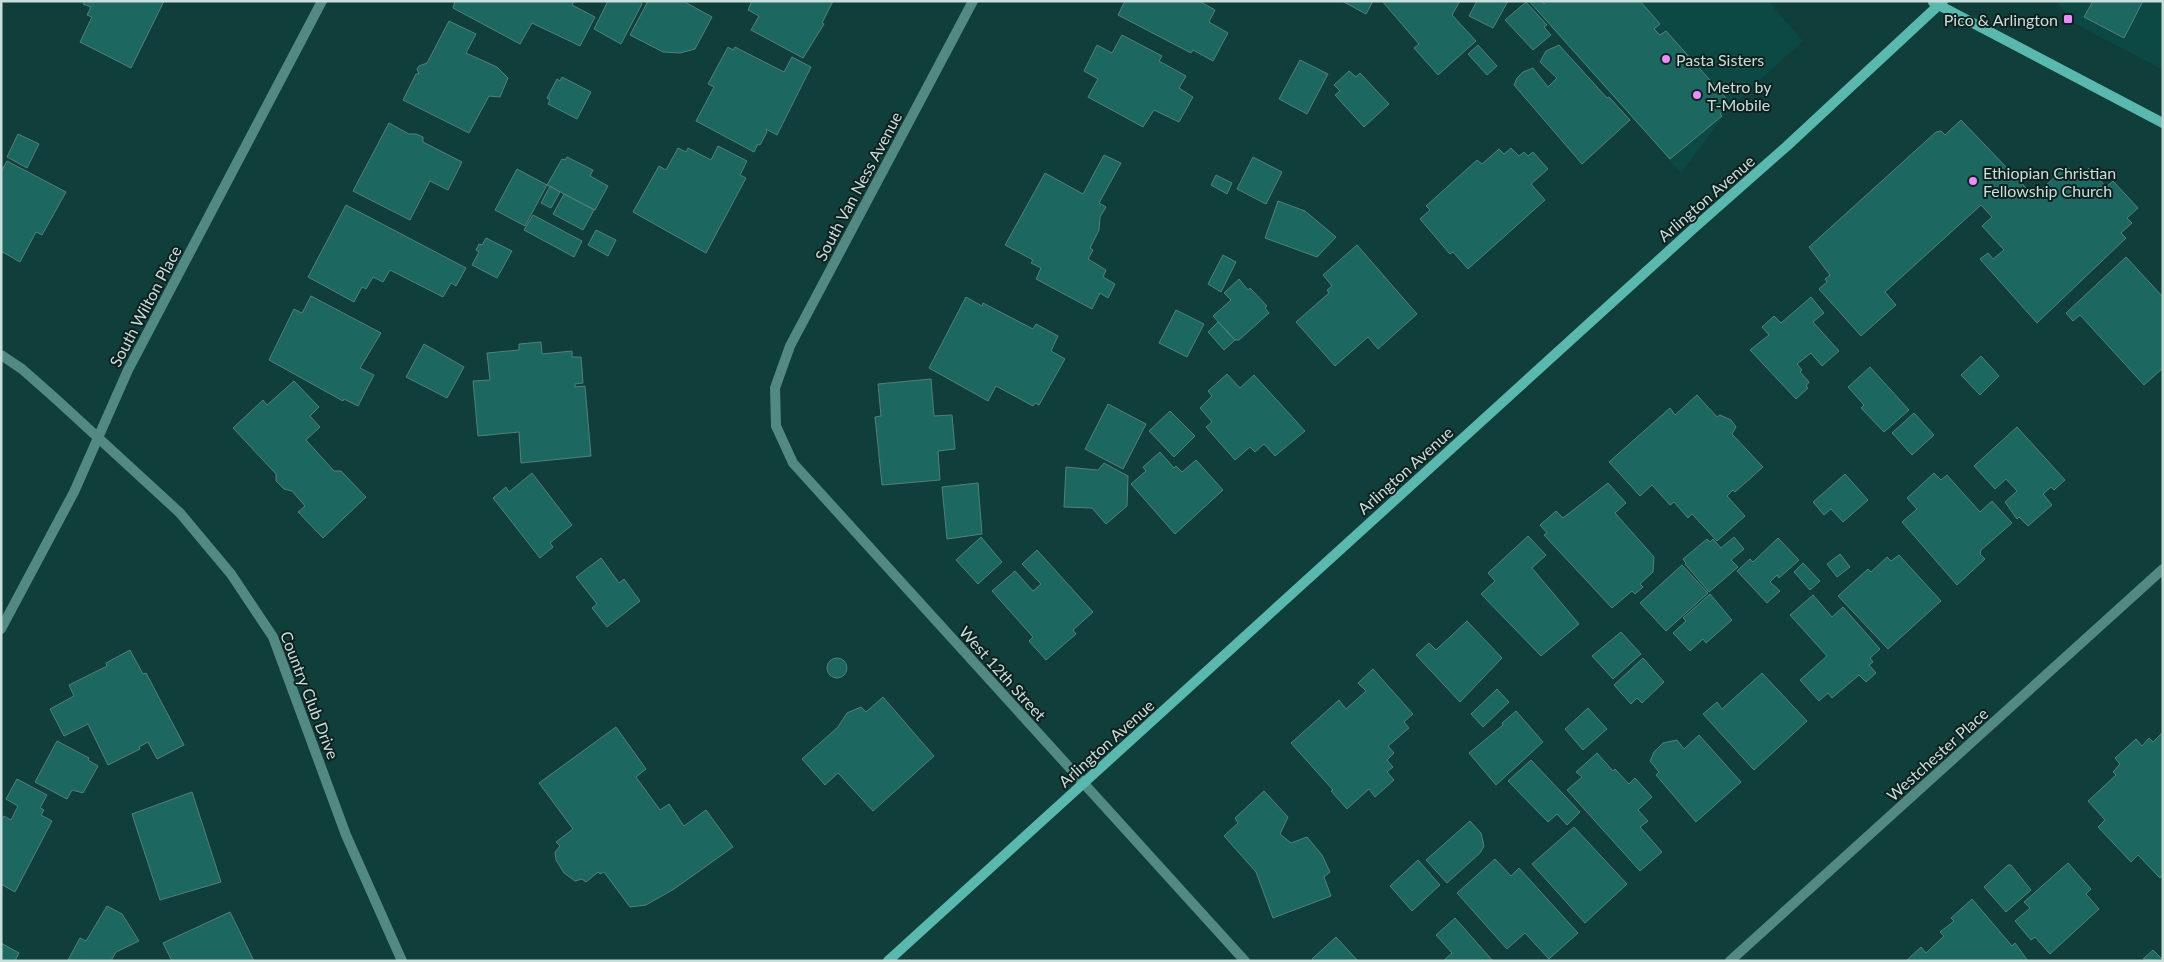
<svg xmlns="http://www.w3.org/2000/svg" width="2164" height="962" viewBox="0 0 2164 962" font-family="Lato,sans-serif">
	<rect width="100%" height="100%" fill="#103e3a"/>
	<path fill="#0c4944" d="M 1527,1 L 1768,1 L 1803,41 L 1731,106 L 1681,173 Z
		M 2060,1 L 2163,1 L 2163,70 L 2074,23 L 2058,4 Z"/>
	<path fill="#1c6861" stroke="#53807b" d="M 85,1 L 164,1 L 131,68 L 80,42 L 92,17 L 87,15 L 91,7 L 83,4 Z
		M 455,1 L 574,1 L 572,5 L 595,17 L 580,46 L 532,23 L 520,44 L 453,8 Z
		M 608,1 L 640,1 L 642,4 L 621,44 L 594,29 Z
		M 648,1 L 683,1 L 712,17 L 695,49 L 680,53 L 663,52 L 630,35 Z
		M 752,1 L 833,1 L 822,23 L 824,24 L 803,58 L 751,30 L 759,16 L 748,10 Z
		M 1125,1 L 1199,1 L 1215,10 L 1209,22 L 1228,33 L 1213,61 L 1193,50 L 1191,53 L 1118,15 Z
		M 1342,1 L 1373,1 L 1366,14 Z
		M 1382,1 L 1460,1 L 1452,15 L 1476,41 L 1438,75 L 1414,48 L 1419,44 Z
		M 1477,1 L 1508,1 L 1493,28 L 1469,16 Z
		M 1529,1 L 1542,1 L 1544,4 L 1547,1 L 1640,1 L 1660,24 L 1654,29 L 1660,35 L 1666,31 L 1726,98 L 1721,102 L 1726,108 L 1720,114 L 1722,116 L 1670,159 Z
		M 2093,1 L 2143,1 L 2124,38 L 2084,17 Z
		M 1526,2 L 1547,25 L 1544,27 L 1551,35 L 1533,50 L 1505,20 Z
		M 449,21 L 476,34 L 466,53 L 497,67 L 508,78 L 500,97 L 489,96 L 469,133 L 403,100 L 416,74 L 419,74 L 417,69 L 419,66 L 427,63 Z
		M 1122,35 L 1162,56 L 1159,61 L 1186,76 L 1179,88 L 1193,97 L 1179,122 L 1154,110 L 1143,127 L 1088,97 L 1098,79 L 1084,71 L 1097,45 L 1112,53 Z
		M 1478,45 L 1497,66 L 1487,75 L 1468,54 Z
		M 1559,45 L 1607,98 L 1609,97 L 1630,120 L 1582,164 L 1514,85 L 1517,78 L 1523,72 L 1533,68 L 1548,87 L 1557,78 L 1540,62 L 1546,51 Z
		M 728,47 L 733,50 L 735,47 L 784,72 L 792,57 L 811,67 L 777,135 L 766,129 L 767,132 L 760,145 L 758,144 L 754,152 L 696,121 L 714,87 L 708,84 Z
		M 1300,60 L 1328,74 L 1307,114 L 1279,99 Z
		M 1349,71 L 1356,77 L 1360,73 L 1389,104 L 1364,127 L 1335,95 L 1340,91 L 1334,85 Z
		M 562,77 L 591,92 L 577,119 L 548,104 L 550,100 L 547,98 L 557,79 L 560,81 Z
		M 1961,120 L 2007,168 L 2009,167 L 2033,197 L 2067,166 L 2078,179 L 2089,168 L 2106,187 L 2113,181 L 2138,208 L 2127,218 L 2132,223 L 2121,233 L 2126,238 L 2037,323 L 1980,259 L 1988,253 L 1993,259 L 2004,250 L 1982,226 L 1992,217 L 1981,205 L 1885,292 L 1896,305 L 1861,336 L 1819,289 L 1827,282 L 1825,279 L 1830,275 L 1809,247 L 1936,132 L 1941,131 L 1945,135 Z
		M 389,123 L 409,134 L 416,134 L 423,137 L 423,142 L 462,162 L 448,190 L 430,181 L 410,220 L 353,191 Z
		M 18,134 L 39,144 L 27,168 L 7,157 Z
		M 718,146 L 747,161 L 740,175 L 746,178 L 706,253 L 633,212 L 659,166 L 666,170 L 678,148 L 686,152 L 688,148 L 711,160 Z
		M 1511,148 L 1519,156 L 1524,152 L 1528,156 L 1533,152 L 1548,169 L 1531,184 L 1545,200 L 1468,269 L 1453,252 L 1450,254 L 1420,219 L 1430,210 L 1426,206 L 1477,160 L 1482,164 L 1499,149 L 1504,154 Z
		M 1104,155 L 1121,163 L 1099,203 L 1106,207 L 1100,217 L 1099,230 L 1090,248 L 1093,250 L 1088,259 L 1106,270 L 1103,277 L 1115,284 L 1108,298 L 1100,293 L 1092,309 L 1036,279 L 1041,268 L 1031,263 L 1033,260 L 1005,245 L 1045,173 L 1083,194 Z
		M 567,157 L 593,170 L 590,176 L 608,186 L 595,210 L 547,185 L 562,159 L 565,160 Z
		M 1253,157 L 1282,172 L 1266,204 L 1237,189 Z
		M 7,161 L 66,192 L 42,235 L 36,232 L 20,262 L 1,251 L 1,172 Z
		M 517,169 L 547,185 L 525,226 L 495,210 Z
		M 1216,175 L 1232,183 L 1227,194 L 1211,185 Z
		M 550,186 L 560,192 L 551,208 L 541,203 Z
		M 564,194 L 594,210 L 583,230 L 553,214 Z
		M 1278,201 L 1305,211 L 1336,237 L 1317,257 L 1265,238 Z
		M 346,205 L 466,268 L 456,286 L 451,283 L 443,297 L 390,270 L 383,282 L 373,277 L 366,289 L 362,287 L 354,302 L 308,277 Z
		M 533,215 L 582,241 L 574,257 L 524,230 Z
		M 596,230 L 616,240 L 608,256 L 588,245 Z
		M 486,238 L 512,251 L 497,278 L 472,265 L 479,252 L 476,250 L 479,244 L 482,245 Z
		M 1357,245 L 1417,314 L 1378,349 L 1368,337 L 1335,366 L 1296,322 L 1329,293 L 1327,290 L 1332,286 L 1323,275 Z
		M 1223,255 L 1236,262 L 1221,292 L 1208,284 Z
		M 2126,257 L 2163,297 L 2163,368 L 2144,385 L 2080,315 L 2073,321 L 2066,313 Z
		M 1239,279 L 1248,290 L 1250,288 L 1267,306 L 1265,308 L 1269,313 L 1239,340 L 1235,340 L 1213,316 L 1231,300 L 1224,293 Z
		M 311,296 L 381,333 L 360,368 L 374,375 L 358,406 L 344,399 L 343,401 L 269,360 L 294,309 L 302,313 Z
		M 966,297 L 982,306 L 983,303 L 1033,329 L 1036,324 L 1058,336 L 1051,351 L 1065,359 L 1039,405 L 1035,403 L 1033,406 L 996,386 L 988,401 L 929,368 Z
		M 1811,297 L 1824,313 L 1813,322 L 1839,351 L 1822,366 L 1811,353 L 1797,364 L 1802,370 L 1800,372 L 1809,382 L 1806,386 L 1808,388 L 1796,399 L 1750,350 L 1769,335 L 1762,327 L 1774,316 L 1781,323 Z
		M 1176,310 L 1204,324 L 1187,357 L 1159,343 Z
		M 1218,322 L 1235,340 L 1224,350 L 1208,332 Z
		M 541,342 L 542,354 L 572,351 L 572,357 L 581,357 L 583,383 L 575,384 L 575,387 L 585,386 L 591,456 L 521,463 L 519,432 L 478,436 L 473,381 L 490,380 L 487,353 L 519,350 L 519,344 Z
		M 424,344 L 464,367 L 447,398 L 406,377 Z
		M 1981,356 L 1999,376 L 1980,395 L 1961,375 Z
		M 1870,367 L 1909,410 L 1884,432 L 1861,408 L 1864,405 L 1848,387 Z
		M 1227,374 L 1240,388 L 1254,375 L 1305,431 L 1275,456 L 1264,444 L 1255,452 L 1250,447 L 1235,460 L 1206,427 L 1212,422 L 1200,408 L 1212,396 L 1208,391 Z
		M 931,379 L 934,416 L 952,415 L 955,449 L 938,451 L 940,480 L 882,485 L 875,417 L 881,416 L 878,384 Z
		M 294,381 L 319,407 L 310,416 L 320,427 L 306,440 L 334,471 L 341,471 L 366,497 L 323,538 L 298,512 L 305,506 L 292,491 L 284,489 L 276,481 L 276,474 L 233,428 L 263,400 L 267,405 Z
		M 1697,395 L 1717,417 L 1720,415 L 1731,420 L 1736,427 L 1732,434 L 1763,467 L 1735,492 L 1733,490 L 1727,496 L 1745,516 L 1717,541 L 1692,514 L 1688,518 L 1674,502 L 1670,505 L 1652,485 L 1640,496 L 1609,462 L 1670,408 L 1675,415 Z
		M 1108,404 L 1146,424 L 1123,469 L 1085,449 Z
		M 1170,411 L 1195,436 L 1174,457 L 1149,431 Z
		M 1914,413 L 1934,435 L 1912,455 L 1892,433 Z
		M 2017,427 L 2065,480 L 2054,490 L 2051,487 L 2043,494 L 2052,505 L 2028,526 L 2019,517 L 2017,519 L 2005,502 L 2017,491 L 2006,479 L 1995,489 L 1974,466 Z
		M 1160,452 L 1174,468 L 1176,466 L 1182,472 L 1196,460 L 1223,490 L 1175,534 L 1131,484 L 1146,471 L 1143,467 Z
		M 1104,463 L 1128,476 L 1127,506 L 1106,524 L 1092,508 L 1064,507 L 1066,467 L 1098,470 Z
		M 532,473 L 572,525 L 550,543 L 553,547 L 540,558 L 493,498 L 506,487 L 509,492 Z
		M 1934,473 L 1941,480 L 1947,475 L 1980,512 L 1992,501 L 2012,523 L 1981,550 L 1980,554 L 1985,559 L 1957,585 L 1902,522 L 1917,509 L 1907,498 Z
		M 1845,474 L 1868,500 L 1843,522 L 1831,509 L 1824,515 L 1813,502 Z
		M 978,483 L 982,534 L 947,539 L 942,487 Z
		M 1608,483 L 1626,503 L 1615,513 L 1654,557 L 1653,572 L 1640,584 L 1643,587 L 1635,594 L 1632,591 L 1612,608 L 1544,535 L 1547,533 L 1540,525 L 1556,511 L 1563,518 Z
		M 1528,536 L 1546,555 L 1532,568 L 1579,624 L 1541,656 L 1481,594 L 1495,581 L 1488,573 Z
		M 981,537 L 1002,562 L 978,584 L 956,560 Z
		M 1734,537 L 1744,549 L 1731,560 L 1738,567 L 1709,592 L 1685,564 L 1686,563 L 1683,559 L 1707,539 L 1710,542 L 1713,539 L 1721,548 Z
		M 1778,538 L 1799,560 L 1779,578 L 1777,575 L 1770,582 L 1780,591 L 1767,603 L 1737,571 L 1750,559 L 1753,562 Z
		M 1037,550 L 1093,612 L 1073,630 L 1076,634 L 1046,660 L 1029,641 L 1033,637 L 992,591 L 1015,571 L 1033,591 L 1041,584 L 1022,564 Z
		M 1840,554 L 1850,567 L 1837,577 L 1827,564 Z
		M 1899,555 L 1941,601 L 1888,649 L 1838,596 L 1868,569 L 1871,572 L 1887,557 L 1891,561 Z
		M 601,558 L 619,583 L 624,579 L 640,601 L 607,627 L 592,608 L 597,604 L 576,577 Z
		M 1803,563 L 1820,581 L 1810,590 L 1794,572 Z
		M 1682,565 L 1708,593 L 1666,631 L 1640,603 Z
		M 1710,594 L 1732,620 L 1706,643 L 1703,639 L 1690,651 L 1673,633 L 1686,621 L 1683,618 Z
		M 1813,595 L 1832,617 L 1843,607 L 1880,649 L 1870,658 L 1873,662 L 1869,665 L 1876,673 L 1866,682 L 1859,675 L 1832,698 L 1828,693 L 1819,701 L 1800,680 L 1827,656 L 1790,615 Z
		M 1467,621 L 1502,658 L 1460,702 L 1416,655 L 1429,643 L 1436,650 Z
		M 1621,632 L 1641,654 L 1613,679 L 1592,656 Z
		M 130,650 L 143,674 L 146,673 L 184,745 L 157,759 L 148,742 L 139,747 L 140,749 L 108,765 L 88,724 L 64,736 L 50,709 L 74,696 L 69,685 L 107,666 L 106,663 Z
		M 1643,658 L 1664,682 L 1642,703 L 1637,698 L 1631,704 L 1614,685 Z
		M827 668a10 10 0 1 1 20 0a10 10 0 1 1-20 0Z
		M 1373,669 L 1413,714 L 1404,722 L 1409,728 L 1388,746 L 1394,753 L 1387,760 L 1393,767 L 1387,772 L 1394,780 L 1375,797 L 1369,789 L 1347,809 L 1331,791 L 1333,790 L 1291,743 L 1339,700 L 1346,709 L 1366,691 L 1358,683 Z
		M 1762,673 L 1807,721 L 1754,770 L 1703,714 L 1717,702 L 1722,709 Z
		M 1497,689 L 1509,702 L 1483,727 L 1471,714 Z
		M 883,697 L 934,756 L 873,811 L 838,773 L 825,785 L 802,759 L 838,727 L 847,713 L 861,707 L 866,712 Z
		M 1588,708 L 1607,729 L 1583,750 L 1565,729 Z
		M 1516,711 L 1543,742 L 1496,785 L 1469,753 L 1503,725 L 1502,723 Z
		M 616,727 L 646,769 L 636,777 L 660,810 L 669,804 L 684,826 L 706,810 L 733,847 L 674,889 L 646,905 L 630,907 L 604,872 L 600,874 L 598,872 L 586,882 L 582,879 L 575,881 L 564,873 L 556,860 L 555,852 L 560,846 L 556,842 L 573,829 L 539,783 Z
		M 2163,732 L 2163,875 L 2160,878 L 2138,855 L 2131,862 L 2098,827 L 2105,820 L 2088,801 L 2116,775 L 2113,772 L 2120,764 L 2115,758 L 2136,739 L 2142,746 L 2149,738 L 2153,742 Z
		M 1699,735 L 1741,782 L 1696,822 L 1656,775 L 1659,772 L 1650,761 L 1654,752 L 1663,743 L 1677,740 L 1684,749 Z
		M 57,741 L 89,758 L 88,760 L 98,766 L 83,793 L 72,790 L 67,799 L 35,782 Z
		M 1597,753 L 1613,771 L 1615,769 L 1629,784 L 1635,778 L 1652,797 L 1638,810 L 1648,821 L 1640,827 L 1662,852 L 1640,871 L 1567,790 L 1582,777 L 1576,772 Z
		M 1531,760 L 1580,812 L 1567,825 L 1557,814 L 1548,822 L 1508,781 Z
		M 17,779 L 47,795 L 40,808 L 44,810 L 41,815 L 52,821 L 15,892 L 1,884 L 1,821 L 4,816 L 11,820 L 18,806 L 6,799 Z
		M 1264,791 L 1288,817 L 1280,834 L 1291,843 L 1307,837 L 1322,855 L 1330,872 L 1324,877 L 1331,896 L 1273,918 L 1256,872 L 1224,836 L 1238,823 L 1235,818 Z
		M 192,792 L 221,882 L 160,900 L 132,814 Z
		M 1470,821 L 1481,833 L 1484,846 L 1480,853 L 1447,883 L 1426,860 Z
		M 1574,827 L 1627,884 L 1585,923 L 1532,864 Z
		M 1495,859 L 1511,876 L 1519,868 L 1578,933 L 1549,959 L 1525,933 L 1507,949 L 1457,893 Z
		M 1418,860 L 1440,885 L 1412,911 L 1390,886 Z
		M 2068,863 L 2091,889 L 2086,894 L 2099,909 L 2050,954 L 2035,937 L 2031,940 L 2015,921 L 2030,908 L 2024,902 Z
		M 2008,865 L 2011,865 L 2031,890 L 2006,912 L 1984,887 Z
		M 1972,899 L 2012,946 L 2015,943 L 2028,961 L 1906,961 L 1921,947 L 1926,953 L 1944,936 L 1940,932 L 1954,921 L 1951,918 Z
		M 107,906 L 122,914 L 139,941 L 116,952 L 111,961 L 68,960 L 80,938 L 86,941 Z
		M 230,912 L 254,961 L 172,961 L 163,943 Z
		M 1455,918 L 1493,961 L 1443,961 L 1452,953 L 1436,935 Z
		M 1336,937 L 1358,961 L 1314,961 L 1312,959 Z
		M 1,943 L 19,953 L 15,961 L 1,961 Z
		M 2153,950 L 2163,960 L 2163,961 L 2143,959 Z"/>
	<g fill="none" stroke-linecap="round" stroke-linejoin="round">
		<path stroke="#528983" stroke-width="10" d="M 973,1 L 790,346 L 775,388 L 776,426 L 793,463 L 1245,961
			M 1,629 L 74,492 L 128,370 L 322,1
			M 1730,961 L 2163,569"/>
		<path stroke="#528983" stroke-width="10" d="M 1,355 L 22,369 L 56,399 L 180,513 L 231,574 L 273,637 L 346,835 L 402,961"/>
		<path stroke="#5bb8ae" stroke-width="10" d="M 1933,2 L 2163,123
			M 888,961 L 1694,228 L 1787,146 L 1943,1"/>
	</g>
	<g fill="#e98dfd" stroke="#0f211f" stroke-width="2">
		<rect x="2063" y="14" width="10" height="10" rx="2.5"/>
		<circle cx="1666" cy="59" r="5"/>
		<circle cx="1697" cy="95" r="5"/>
		<circle cx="1973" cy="181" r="5"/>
	</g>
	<g text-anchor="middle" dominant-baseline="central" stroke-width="4" stroke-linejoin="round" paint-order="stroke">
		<g font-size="16" fill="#c8dfdc" stroke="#0f211f" text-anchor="start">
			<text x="2058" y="19" text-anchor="end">Pico &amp; Arlington</text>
			<text x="1676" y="59">Pasta Sisters</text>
			<text x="1707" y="86">Metro by<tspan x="1707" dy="18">T-Mobile</tspan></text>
			<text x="1983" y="172">Ethiopian Christian<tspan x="1983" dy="18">Fellowship Church</tspan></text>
		</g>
		<g font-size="16" fill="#c8dfdc" stroke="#0f211f">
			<text transform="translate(858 186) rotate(-62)">South Van Ness Avenue</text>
			<text transform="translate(1706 198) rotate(-41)">Arlington Avenue</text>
			<text transform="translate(145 306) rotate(-62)">South Wilton Place</text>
			<text transform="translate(1405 470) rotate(-42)">Arlington Avenue</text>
			<text transform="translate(1003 673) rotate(48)">West 12th Street</text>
			<text transform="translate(310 695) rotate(69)">Country Club Drive</text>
			<text transform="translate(1106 743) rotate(-42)">Arlington Avenue</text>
			<text transform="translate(1937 754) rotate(-42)">Westchester Place</text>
		</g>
	</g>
	<rect width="2164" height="962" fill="none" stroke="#c8dfdc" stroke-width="5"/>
</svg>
